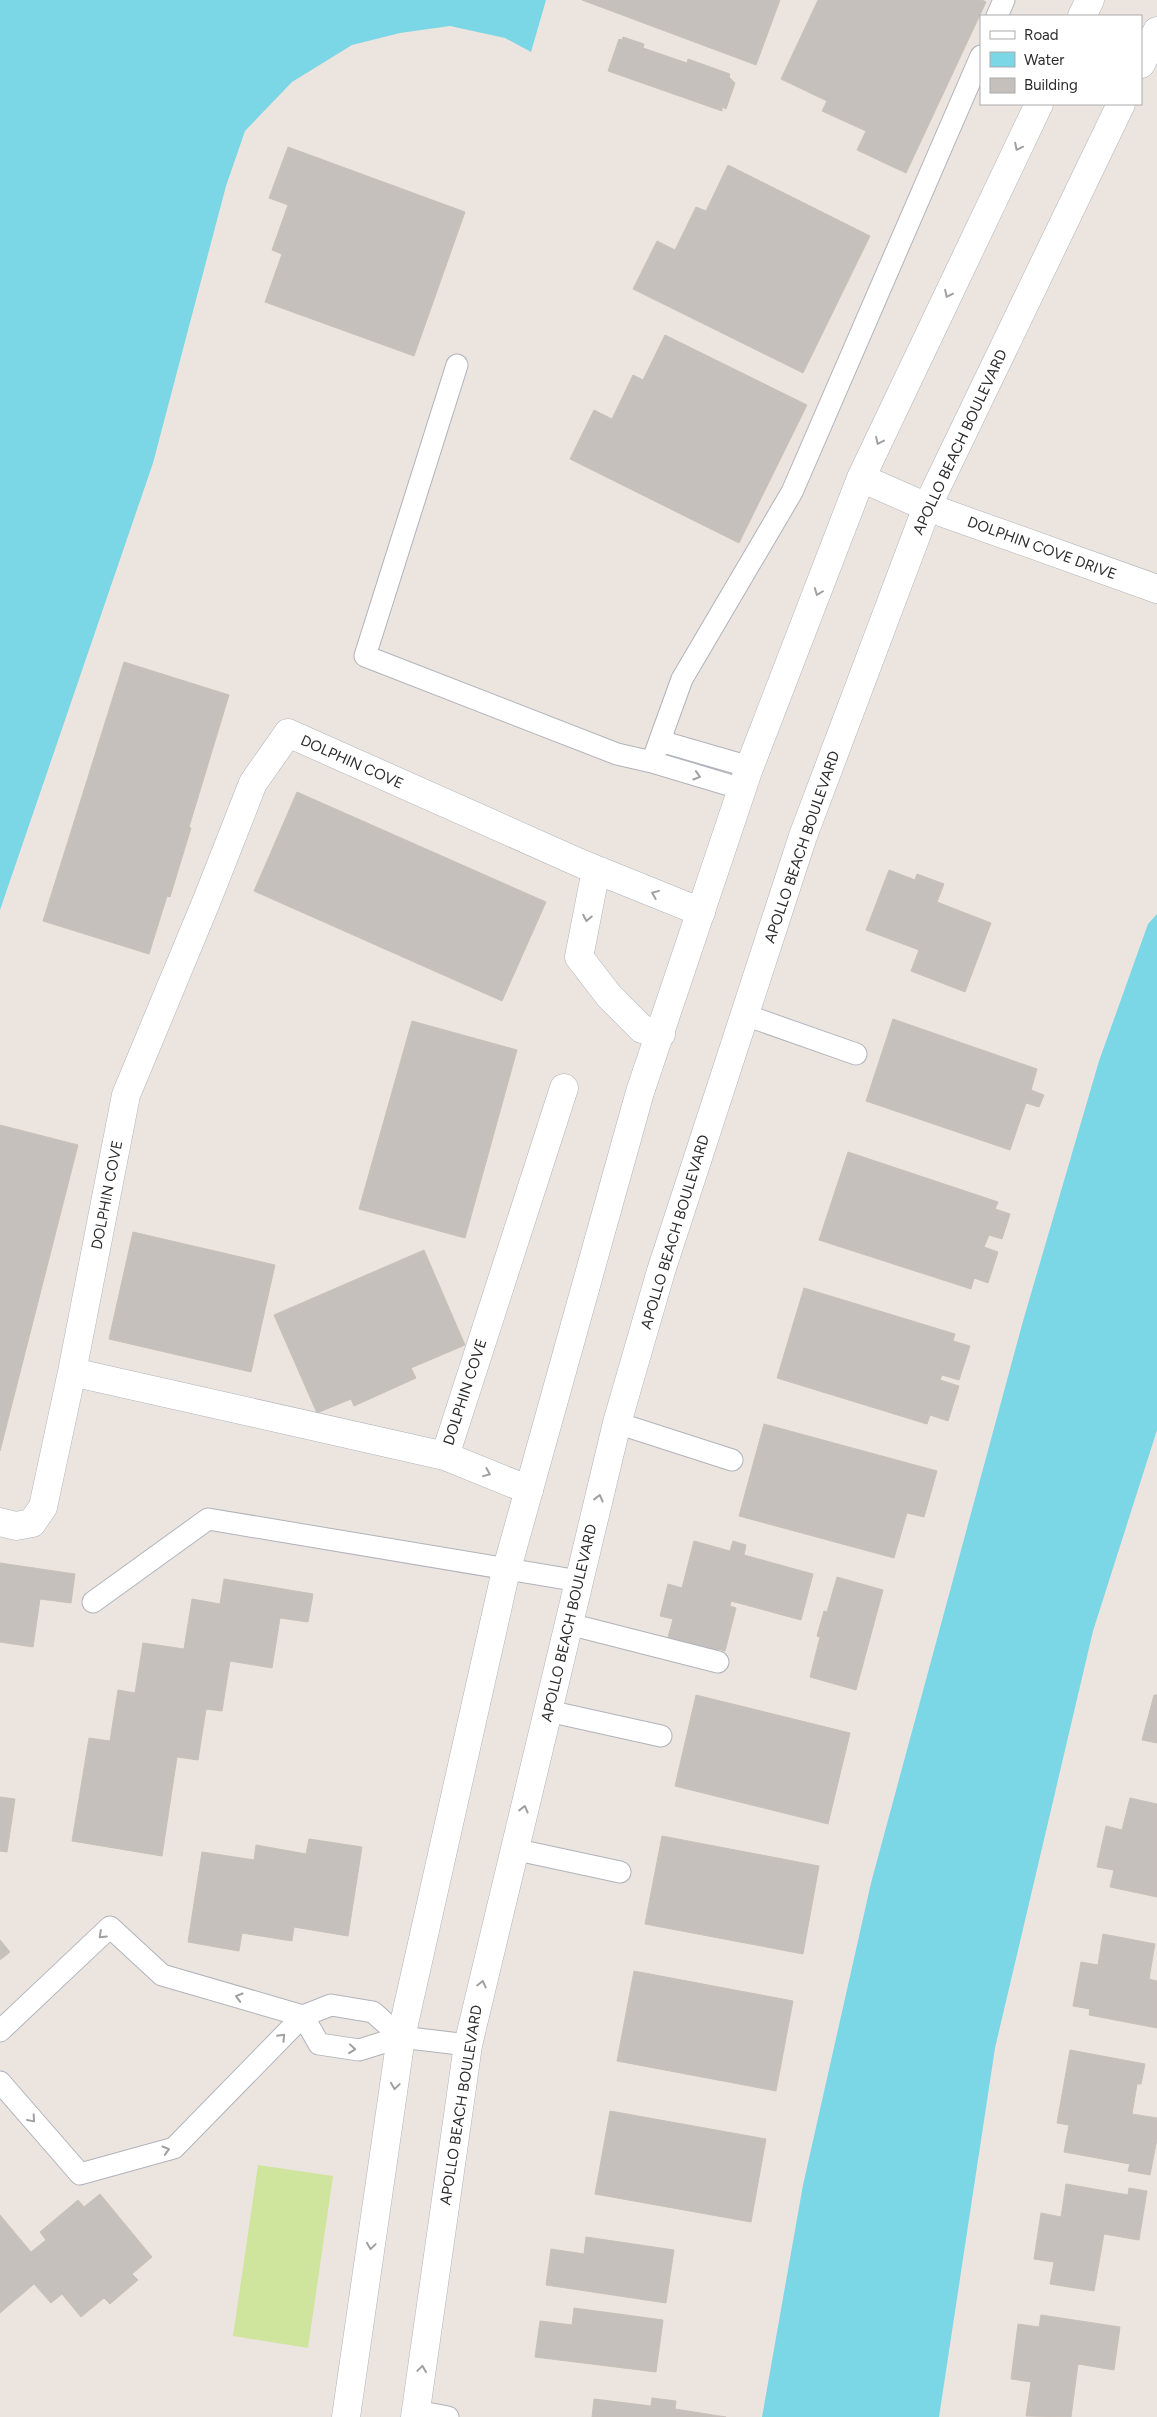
<svg xmlns="http://www.w3.org/2000/svg" width="1157" height="2417" viewBox="0 0 1157 2417" font-family="Figtree,sans-serif">
	<rect width="100%" height="100%" fill="#ece5df"/>
	<path fill="#cfe59d" d="M 258,2165 L 333,2176 L 308,2348 L 233,2336 Z"/>
	<path fill="#7bd6e5" d="M 0,0 L 546,0 L 531,52 L 505,38 L 450,26 L 400,33 L 352,45 L 292,82 L 245,131 L 226,186 L 153,463 L 0,910 Z
		M 1157,914 L 1157,1430 L 1093,1631 L 995,2048 L 939,2417 L 762,2417 L 803,2185 L 871,1883 L 1023,1321 L 1099,1061 L 1148,924 Z"/>
	<path fill="#c5c0bb" stroke="#c8c1b9" d="M 582,0 L 780,0 L 756,65 Z
		M 818,0 L 982,0 L 986,2 L 906,173 L 857,150 L 866,131 L 822,111 L 827,101 L 781,79 Z
		M 623,37 L 644,44 L 643,48 L 687,63 L 688,59 L 730,74 L 729,77 L 735,83 L 726,109 L 722,107 L 722,111 L 608,71 L 619,39 L 622,40 Z
		M 288,147 L 465,212 L 414,356 L 265,302 L 282,254 L 272,250 L 288,205 L 269,198 Z
		M 728,165 L 870,236 L 803,373 L 633,289 L 657,241 L 675,250 L 696,207 L 706,211 Z
		M 665,335 L 807,405 L 739,543 L 570,459 L 594,410 L 612,419 L 633,375 L 643,380 Z
		M 124,662 L 229,695 L 189,827 L 191,828 L 170,897 L 167,896 L 149,954 L 43,921 Z
		M 297,792 L 546,902 L 502,1001 L 254,891 Z
		M 889,870 L 915,880 L 917,874 L 944,884 L 937,902 L 991,923 L 965,992 L 911,971 L 919,950 L 866,930 Z
		M 893,1019 L 1037,1069 L 1031,1090 L 1044,1095 L 1039,1107 L 1026,1103 L 1010,1150 L 866,1101 Z
		M 412,1021 L 517,1050 L 465,1238 L 359,1209 Z
		M 0,1125 L 78,1145 L 0,1451 Z
		M 848,1152 L 998,1202 L 995,1209 L 1010,1214 L 1002,1239 L 989,1235 L 984,1247 L 998,1252 L 988,1283 L 974,1278 L 971,1289 L 819,1240 Z
		M 133,1232 L 275,1265 L 251,1372 L 109,1339 Z
		M 424,1250 L 465,1345 L 411,1368 L 416,1378 L 354,1406 L 351,1399 L 317,1413 L 274,1315 Z
		M 804,1288 L 955,1334 L 953,1341 L 970,1346 L 959,1380 L 942,1375 L 940,1380 L 959,1386 L 948,1421 L 930,1415 L 927,1424 L 777,1378 Z
		M 764,1424 L 937,1471 L 924,1517 L 907,1513 L 894,1558 L 739,1516 Z
		M 694,1541 L 730,1551 L 733,1541 L 746,1545 L 744,1555 L 813,1574 L 801,1620 L 731,1601 L 730,1606 L 736,1608 L 725,1651 L 718,1649 L 717,1655 L 667,1641 L 673,1619 L 660,1616 L 668,1584 L 682,1588 Z
		M 0,1563 L 75,1574 L 71,1603 L 40,1599 L 33,1647 L 0,1642 Z
		M 837,1577 L 883,1590 L 856,1690 L 810,1677 L 820,1637 L 817,1636 L 824,1611 L 827,1612 Z
		M 224,1579 L 313,1594 L 308,1622 L 280,1618 L 272,1668 L 230,1661 L 222,1711 L 206,1709 L 198,1760 L 177,1757 L 162,1856 L 72,1841 L 89,1738 L 110,1741 L 118,1690 L 135,1693 L 143,1643 L 184,1649 L 192,1599 L 220,1604 Z
		M 696,1695 L 850,1733 L 828,1824 L 675,1786 Z
		M 1154,1695 L 1157,1695 L 1157,1743 L 1142,1740 Z
		M 0,1797 L 15,1799 L 7,1852 L 0,1851 Z
		M 1130,1798 L 1157,1804 L 1157,1897 L 1110,1887 L 1114,1870 L 1097,1867 L 1106,1826 L 1122,1830 Z
		M 662,1836 L 819,1866 L 803,1954 L 645,1924 Z
		M 309,1839 L 362,1847 L 348,1936 L 294,1927 L 292,1941 L 242,1933 L 239,1951 L 188,1942 L 202,1852 L 254,1860 L 256,1845 L 306,1854 Z
		M 1103,1934 L 1155,1944 L 1149,1979 L 1157,1981 L 1157,2028 L 1089,2015 L 1090,2009 L 1073,2006 L 1081,1962 L 1098,1965 Z
		M 0,1940 L 10,1952 L 0,1960 Z
		M 634,1971 L 793,2001 L 776,2091 L 617,2061 Z
		M 1070,2050 L 1145,2064 L 1141,2084 L 1137,2084 L 1132,2114 L 1157,2118 L 1157,2139 L 1150,2175 L 1128,2171 L 1130,2164 L 1064,2152 L 1069,2125 L 1057,2123 Z
		M 610,2111 L 766,2139 L 751,2222 L 595,2194 Z
		M 1066,2184 L 1128,2195 L 1129,2188 L 1147,2191 L 1139,2240 L 1104,2234 L 1094,2291 L 1050,2284 L 1054,2262 L 1034,2259 L 1041,2213 L 1061,2217 Z
		M 100,2194 L 152,2257 L 132,2274 L 138,2280 L 110,2304 L 104,2298 L 81,2317 L 62,2294 L 51,2303 L 34,2284 L 0,2313 L 0,2215 L 31,2252 L 46,2240 L 40,2232 L 78,2200 L 84,2207 Z
		M 586,2237 L 674,2250 L 666,2303 L 546,2285 L 551,2249 L 584,2254 Z
		M 574,2308 L 663,2320 L 656,2372 L 535,2357 L 540,2321 L 572,2325 Z
		M 1041,2315 L 1120,2327 L 1114,2370 L 1078,2364 L 1071,2417 L 1026,2416 L 1031,2382 L 1011,2379 L 1018,2324 L 1039,2327 Z
		M 652,2398 L 676,2401 L 675,2409 L 726,2417 L 592,2417 L 594,2399 L 651,2406 Z"/>
	<g fill="none" stroke-linecap="round" stroke-linejoin="round">
		<defs>
			<path id="lane" d="M 997,16 L 1004,0
				M 457,365 L 365,656 L 617,754 L 652,762 L 742,789
				M 660,741 L 750,767
				M 652,762 L 682,679 L 792,492 L 981,56
				M 745,1015 L 856,1054
				M 617,1423 L 732,1460
				M 93,1602 L 208,1519 L 579,1581
				M 569,1624 L 718,1662
				M 548,1711 L 661,1736
				M 513,1849 L 620,1872
				M 0,2031 L 110,1927 L 162,1975 L 303,2016 L 319,2044 L 359,2050 L 401,2037 L 468,2045
				M 0,2082 L 80,2174 L 174,2148 L 303,2016 L 331,2005 L 373,2012 L 401,2037
				M 416,2411 L 448,2417"/>
			<path id="street" d="M 927,507 L 1157,589
				M 596,870 L 579,957 L 609,996 L 642,1029 L 661,1034
				M 564,1088 L 445,1456 L 72,1372 L 126,1095 L 207,900 L 253,783 L 288,733 L 582,864 L 701,912
				M 445,1456 L 529,1490
				M 0,1522 L 16,1526 L 32,1523 L 43,1507 L 72,1372"/>
			<path id="secondary" d="M 1082,16 L 1090,0
				M 1141,64 L 1157,31
				M 861,478 L 927,507
				M 346,2417 L 401,2037 L 504,1579 L 640,1092 L 748,771 L 861,478 L 1039,104
				M 415,2417 L 468,2045 L 617,1423 L 661,1271 L 803,836 L 927,507 L 1121,104"/>
		</defs>
		<use href="#lane" stroke="#b0b3bb" stroke-width="23"/>
		<use href="#street" stroke="#b0b3bb" stroke-width="29"/>
		<use href="#secondary" stroke="#b0b3bb" stroke-width="29"/>
		<use href="#lane" stroke="#fff" stroke-width="21"/>
		<use href="#street" stroke="#fff" stroke-width="28"/>
		<use href="#secondary" stroke="#fff" stroke-width="28"/>
	</g>
	<defs><path id="oneway-chevron" d="M-2-3.5L2.5 0L-2 3.5" fill="none" stroke-width="1.6" stroke-linecap="round" stroke-linejoin="round" transform="scale(1.25)"/></defs>
	<g stroke="#a0a0a0">
		<use href="#oneway-chevron" transform="translate(1018 147) rotate(116)"/>
		<use href="#oneway-chevron" transform="translate(948 294) rotate(115)"/>
		<use href="#oneway-chevron" transform="translate(879 441) rotate(115)"/>
		<use href="#oneway-chevron" transform="translate(818 592) rotate(111)"/>
		<use href="#oneway-chevron" transform="translate(697 776) rotate(17)"/>
		<use href="#oneway-chevron" transform="translate(655 894) rotate(-158)"/>
		<use href="#oneway-chevron" transform="translate(587 918) rotate(101)"/>
		<use href="#oneway-chevron" transform="translate(487 1473) rotate(22)"/>
		<use href="#oneway-chevron" transform="translate(599 1498) rotate(-76)"/>
		<use href="#oneway-chevron" transform="translate(524 1809) rotate(-76)"/>
		<use href="#oneway-chevron" transform="translate(102 1935) rotate(137)"/>
		<use href="#oneway-chevron" transform="translate(482 1984) rotate(-77)"/>
		<use href="#oneway-chevron" transform="translate(239 1997) rotate(-164)"/>
		<use href="#oneway-chevron" transform="translate(282 2037) rotate(-46)"/>
		<use href="#oneway-chevron" transform="translate(352 2049) rotate(6)"/>
		<use href="#oneway-chevron" transform="translate(395 2086) rotate(98)"/>
		<use href="#oneway-chevron" transform="translate(32 2119) rotate(49)"/>
		<use href="#oneway-chevron" transform="translate(166 2150) rotate(-16)"/>
		<use href="#oneway-chevron" transform="translate(371 2246) rotate(98)"/>
		<use href="#oneway-chevron" transform="translate(422 2369) rotate(-82)"/>
	</g>
	<g text-anchor="middle" dominant-baseline="central" stroke-width="4.5" stroke-linejoin="round" paint-order="stroke">
		<g font-size="15" fill="#2c2c2c" stroke="#fff">
			<text transform="translate(960 442) rotate(-65)">APOLLO BEACH BOULEVARD</text>
			<text transform="translate(1042 548) rotate(20)">DOLPHIN COVE DRIVE</text>
			<text transform="translate(352 762) rotate(24)">DOLPHIN COVE</text>
			<text transform="translate(802 847) rotate(-71)">APOLLO BEACH BOULEVARD</text>
			<text transform="translate(107 1195) rotate(-79)">DOLPHIN COVE</text>
			<text transform="translate(675 1232) rotate(-73)">APOLLO BEACH BOULEVARD</text>
			<text transform="translate(465 1392) rotate(-72)">DOLPHIN COVE</text>
			<text transform="translate(569 1623) rotate(-77)">APOLLO BEACH BOULEVARD</text>
			<text transform="translate(461 2105) rotate(-81)">APOLLO BEACH BOULEVARD</text>
		</g>
	</g>
	<rect x="980" y="15" width="162" height="90" fill="#ffffff" stroke="#ababab"/>
	<rect x="990" y="31" width="25" height="8" fill="#ffffff" stroke="#ababab"/>
	<text x="1024" y="40" font-size="15" fill="#2c2c2c">Road</text>
	<rect x="990" y="52" width="25" height="15" fill="#7bd6e5" stroke="#ababab"/>
	<text x="1024" y="65" font-size="15" fill="#2c2c2c">Water</text>
	<rect x="990" y="78" width="25" height="15" fill="#c5c0bb" stroke="#ababab"/>
	<text x="1024" y="90" font-size="15" fill="#2c2c2c">Building</text>
</svg>
